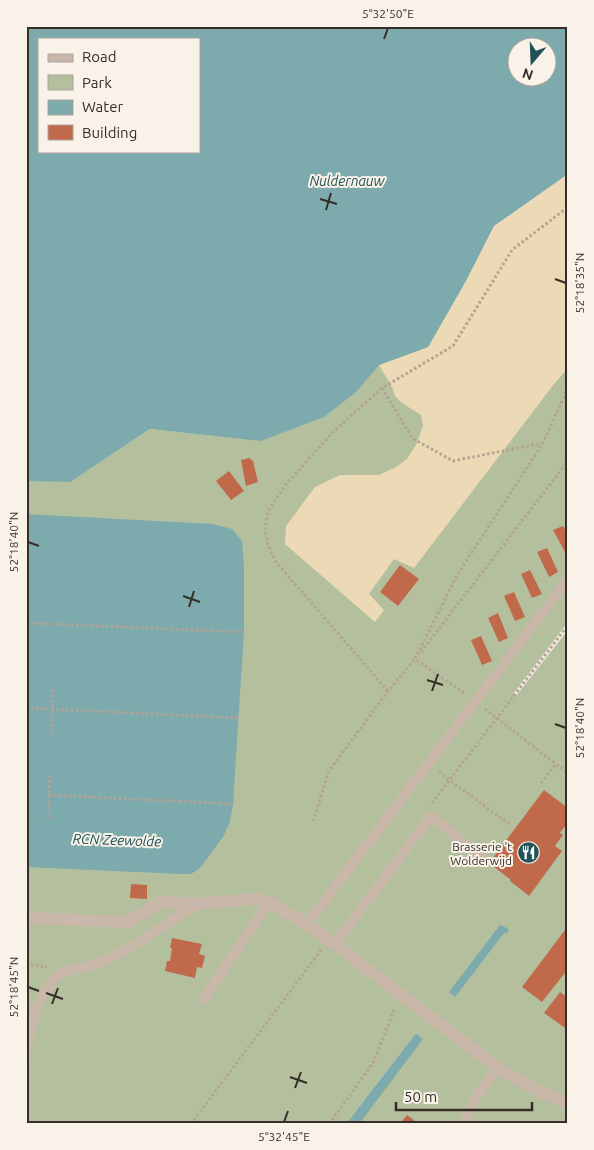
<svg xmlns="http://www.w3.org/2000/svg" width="594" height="1150" viewBox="0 0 594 1150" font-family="Ubuntu,sans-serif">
	<rect width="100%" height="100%" fill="#f1e8dd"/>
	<path fill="#b4c09d" d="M 439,268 L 568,364 L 568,622 L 513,694 L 516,696 L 568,630 L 568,1124 L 358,1124 L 422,1038 L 416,1033 L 346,1124 L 26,1124 L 26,466 L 86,471 L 150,429 L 246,439 Z"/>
	<path fill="#ebdab5" d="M 568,174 L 568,368 L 554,384 L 414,568 L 394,559 L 369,594 L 384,610 L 375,622 L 285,544 L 286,526 L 315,487 L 340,475 L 379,475 L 396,467 L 407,459 L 417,443 L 423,426 L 421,415 L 402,403 L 395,396 L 392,387 L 379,365 L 428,347 L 467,279 L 494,226 Z"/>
	<path fill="#7daaad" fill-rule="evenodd" d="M 26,26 L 568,26 L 568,174 L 494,226 L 467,279 L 428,347 L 379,365 L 356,392 L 324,417 L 261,441 L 150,429 L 70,482 L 26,481 ZM 39,39 L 199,39 L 199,151 L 39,151 ZM 516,48 L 546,48 L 546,78 L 516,78 Z
		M 26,514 L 212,524 L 232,529 L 242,541 L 244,567 L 244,632 L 233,804 L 230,822 L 223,837 L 200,868 L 191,874 L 180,874 L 26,867 Z
		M 500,925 L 509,929 L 507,933 L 504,933 L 455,997 L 449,992 Z
		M 416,1033 L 423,1039 L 359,1124 L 346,1124 Z"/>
	<path fill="#c16a4b" d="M 249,458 L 253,461 L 258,482 L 246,486 L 241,460 Z
		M 229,471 L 244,491 L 231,500 L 216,481 Z
		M 563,526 L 568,535 L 568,553 L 566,554 L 553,530 Z
		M 547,548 L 558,572 L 549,577 L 537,552 Z
		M 400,565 L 419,579 L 398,606 L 380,592 Z
		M 530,570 L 542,594 L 532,598 L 521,574 Z
		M 514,592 L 525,617 L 515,621 L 504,596 Z
		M 498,613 L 508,638 L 499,642 L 488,618 Z
		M 481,636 L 492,661 L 482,665 L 471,640 Z
		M 544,790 L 568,808 L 568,822 L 560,833 L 563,835 L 555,846 L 562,851 L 529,896 L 510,881 L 511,880 L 489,863 Z
		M 131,884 L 147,885 L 147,899 L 130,898 Z
		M 568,926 L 568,969 L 542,1002 L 522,987 Z
		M 172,938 L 202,944 L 199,954 L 205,956 L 202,968 L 197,967 L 195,978 L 165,971 L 167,961 L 170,961 L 172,948 L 170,948 Z
		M 560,992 L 568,998 L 568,1030 L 544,1013 Z
		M 407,1115 L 419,1124 L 400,1124 Z"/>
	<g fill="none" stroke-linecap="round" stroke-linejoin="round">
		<path stroke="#b5a293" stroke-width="3" stroke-dasharray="2.5 2.5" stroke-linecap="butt" d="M 382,388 L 412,438 L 453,461 L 542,443
			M 26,623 L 244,632
			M 421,652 L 568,461
			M 388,691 L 276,562 L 268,545 L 265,528 L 268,511 L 287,483 L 333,432 L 382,388 L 453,346 L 512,250 L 568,207
			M 464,693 L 415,659 L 457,575 L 543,443 L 568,388
			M 26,708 L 239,718
			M 485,709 L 556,764
			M 52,732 L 53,687
			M 439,772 L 509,824
			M 541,783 L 556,764 L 568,773
			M 49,795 L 233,804
			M 432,803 L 568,625
			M 48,818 L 50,773
			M 313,821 L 329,771 L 388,691 L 415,659
			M 26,964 L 47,967
			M 191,1124 L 321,950
			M 329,1124 L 373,1063 L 395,1008"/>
		<path stroke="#c9b8a9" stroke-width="10" d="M 307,924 L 568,579
			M 335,944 L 431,816 L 486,861
			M 203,1000 L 269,902
			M 26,1053 C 31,1029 35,1001 51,982 C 62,968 80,970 96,964 C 132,950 164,925 197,904
			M 464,1124 C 472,1100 482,1087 498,1068"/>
		<path stroke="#c9b8a9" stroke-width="12" d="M 26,918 L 128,922 L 161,902 L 197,904 L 255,899 L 269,902 L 307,924 L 335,944 L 498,1068 L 536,1090 L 568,1103"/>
	</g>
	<path fill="none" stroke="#362d29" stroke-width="2" d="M 384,39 L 388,28M 320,199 L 337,204M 326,210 L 331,193M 555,279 L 566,283M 28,542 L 39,546M 183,596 L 200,602M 189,607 L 194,591M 427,680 L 443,685M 432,691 L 438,674M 555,724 L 566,728M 28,987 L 39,991M 46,993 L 63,999M 52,1004 L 58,988M 290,1077 L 307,1083M 295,1088 L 301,1072M 284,1122 L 288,1111"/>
	<defs>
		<symbol id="restaurant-disc" viewBox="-11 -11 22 22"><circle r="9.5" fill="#205256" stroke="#f9f2e9"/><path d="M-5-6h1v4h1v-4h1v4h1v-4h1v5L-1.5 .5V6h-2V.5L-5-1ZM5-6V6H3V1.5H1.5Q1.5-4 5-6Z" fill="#fff"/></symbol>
	</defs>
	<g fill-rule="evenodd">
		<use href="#restaurant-disc" x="516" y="840" width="25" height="25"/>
	</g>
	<g text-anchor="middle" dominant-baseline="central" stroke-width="4" stroke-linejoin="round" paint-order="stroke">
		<g font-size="12" fill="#362d29" stroke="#f9f2e9" text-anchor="end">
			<text x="512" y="846">Brasserie 't<tspan x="512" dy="14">Wolderwijd</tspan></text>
		</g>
		<g font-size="14" font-style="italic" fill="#205256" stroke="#f9f2e9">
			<text x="347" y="181">Nuldernauw</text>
			<text transform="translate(117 840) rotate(2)">RCN Zeewolde</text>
		</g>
	</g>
	<rect width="594" height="1150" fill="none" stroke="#f9f2e9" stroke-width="55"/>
	<rect x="38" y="38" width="162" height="115" fill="#f9f2e9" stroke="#aba39c"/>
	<rect x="48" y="54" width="25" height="8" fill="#c9b8a9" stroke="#aba39c"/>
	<text x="82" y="62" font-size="15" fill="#362d29">Road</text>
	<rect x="48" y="75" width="25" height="15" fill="#b4c09d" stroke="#aba39c"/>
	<text x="82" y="88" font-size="15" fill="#362d29">Park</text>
	<rect x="48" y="100" width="25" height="15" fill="#7daaad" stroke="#aba39c"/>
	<text x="82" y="112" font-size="15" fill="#362d29">Water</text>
	<rect x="48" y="125" width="25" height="15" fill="#c16a4b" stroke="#aba39c"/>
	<text x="82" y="138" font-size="15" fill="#362d29">Building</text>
	<g transform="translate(532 62) rotate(199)"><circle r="24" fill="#f9f2e9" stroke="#aba39c"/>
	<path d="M0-4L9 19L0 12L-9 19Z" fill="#205256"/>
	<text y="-8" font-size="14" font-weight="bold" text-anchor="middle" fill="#362d29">N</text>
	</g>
	<path d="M396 1102v8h136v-8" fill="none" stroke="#362d29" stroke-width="2.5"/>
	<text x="404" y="1102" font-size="15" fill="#362d29" stroke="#f9f2e9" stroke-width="4" paint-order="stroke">50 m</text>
	<rect x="28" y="28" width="538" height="1094" fill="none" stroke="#362d29" stroke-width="2"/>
	<g font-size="12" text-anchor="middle" fill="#362d29">
		<text x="388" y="18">5°32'50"E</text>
		<text transform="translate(580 283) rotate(-90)" y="4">52°18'35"N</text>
		<text transform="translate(14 542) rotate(-90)" y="4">52°18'40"N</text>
		<text transform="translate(580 728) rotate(-90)" y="4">52°18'40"N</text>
		<text transform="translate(14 987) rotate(-90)" y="4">52°18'45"N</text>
		<text x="284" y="1141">5°32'45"E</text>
	</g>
</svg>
